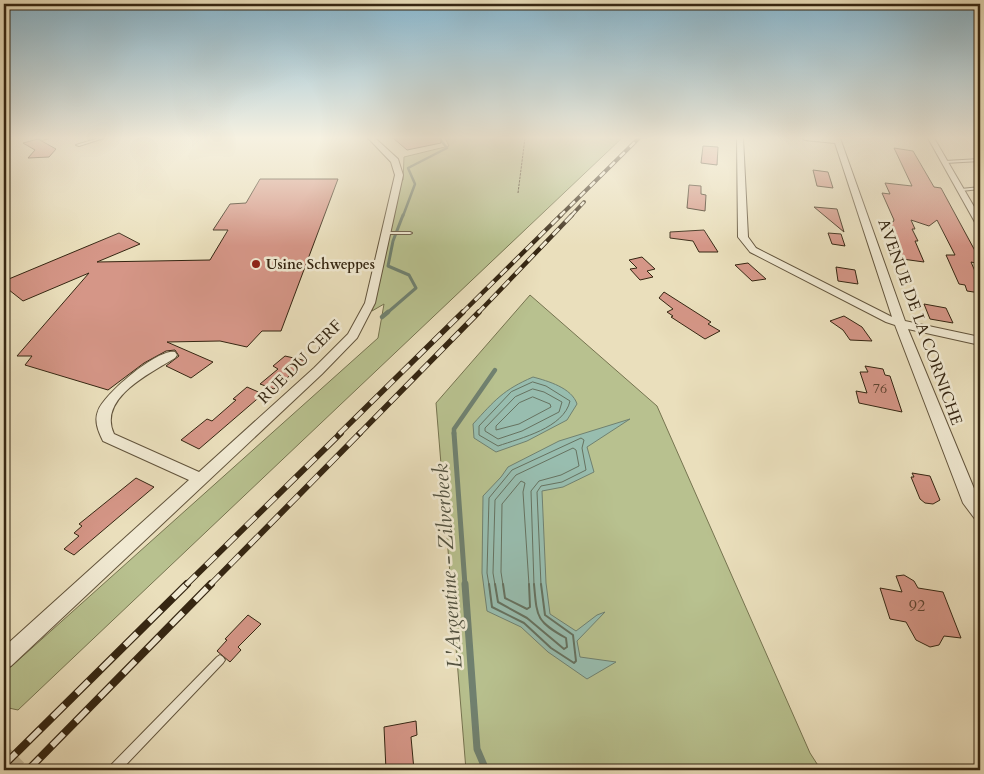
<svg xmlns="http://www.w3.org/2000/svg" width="984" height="774" viewBox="0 0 984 774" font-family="Cardo,serif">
	<rect width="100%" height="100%" fill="#eadfbc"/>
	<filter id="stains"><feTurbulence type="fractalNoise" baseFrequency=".004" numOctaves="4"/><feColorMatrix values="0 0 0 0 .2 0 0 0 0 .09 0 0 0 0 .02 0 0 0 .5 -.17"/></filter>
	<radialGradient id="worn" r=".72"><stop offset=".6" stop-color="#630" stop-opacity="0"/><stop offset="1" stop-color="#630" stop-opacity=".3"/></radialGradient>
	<path fill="#b8c18f" stroke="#767450" d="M 445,138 L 622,138 L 18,710 L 4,707 L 4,673 L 378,338 L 384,304 L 372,311 L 400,182 L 403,180 L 404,157 L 449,146 Z
		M 530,295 L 657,406 L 810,753 L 821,770 L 466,770 L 436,403 Z"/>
	<path fill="#98bdaf" stroke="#708170" d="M 533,377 C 548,381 572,388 577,404 L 567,420 L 527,441 L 496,452 L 474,438 L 473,424 C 495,400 503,390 533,377 Z
		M 630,419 L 587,447 L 594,472 L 563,487 L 542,491 L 546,583 L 550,614 L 576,631 L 597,615 L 605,612 L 577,641 L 580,657 L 616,662 L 587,679 L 548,652 L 521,627 L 487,611 L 482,573 L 483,496 L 501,477 L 508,467 L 559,441 Z"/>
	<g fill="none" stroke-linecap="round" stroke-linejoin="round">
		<path stroke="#667260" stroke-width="1" d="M 533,382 L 546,386 L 570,401 C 564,428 521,438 498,446 L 479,435 L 479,426 L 511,392 Z
			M 533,389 L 544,392 L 562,402 L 559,412 L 522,431 L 498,439 L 485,431 L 485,428 L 515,397 Z
			M 533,397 L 550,404 L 551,407 L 519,424 L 496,430 L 496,426 L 519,403 Z
			M 489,585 L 487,573 L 489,498 L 512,470 L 581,438 L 584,440 L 582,448 L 586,470 L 562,482 L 541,486 L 537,492 L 541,585
			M 495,585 L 493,573 L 495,500 L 516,475 L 573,448 L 576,450 L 579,466 L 561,475 L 539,481 L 531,491 L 534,585
			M 503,585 L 501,572 L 502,504 L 521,481 L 525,483 L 523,492 L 529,585"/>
		<path stroke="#667260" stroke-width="2" d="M 489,584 L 492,607 L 524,623 L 551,648 L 574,663 L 576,661 L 573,635 L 545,615 L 541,584
			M 495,584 L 498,602 L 527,618 L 564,649 L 567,647 L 566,638 C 536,621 537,618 534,584
			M 503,584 L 505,598 L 527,609 L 530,607 L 529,584"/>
		<path stroke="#708170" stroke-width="2.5" d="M 403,216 L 415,184 L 408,168 L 447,148 L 439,138"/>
		<path stroke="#708170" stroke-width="3" d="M 387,313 L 416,288 L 409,275 L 388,266 L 393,241 L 403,215"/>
		<path stroke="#708170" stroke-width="4.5" d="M 382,317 L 388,312
			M 454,434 L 454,429 L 495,370"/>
		<path stroke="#708170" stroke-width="5" d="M 454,433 L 465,585"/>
		<path stroke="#708170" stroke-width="7" d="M 465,584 L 477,749 L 486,770"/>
	</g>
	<path fill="#d59687" stroke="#352612" d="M 393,138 L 441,138 L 441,143 L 407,150 Z
		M 38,139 L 56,149 L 49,157 L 28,158 L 35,150 L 23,143 Z
		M 703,146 L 718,147 L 717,165 L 701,163 Z
		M 894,148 L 913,151 L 934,187 L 941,188 L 980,260 L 980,264 L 971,262 L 980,283 L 980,293 L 967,291 L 965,285 L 959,284 L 946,255 L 955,255 L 937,220 L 929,226 L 911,220 L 915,229 L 912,229 L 918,241 L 915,241 L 924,262 L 902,259 L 887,222 L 893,222 L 894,220 L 882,193 L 890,194 L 885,183 L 912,186 Z
		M 813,170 L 828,172 L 833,188 L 817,186 Z
		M 260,179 L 338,179 L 281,331 L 262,331 L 247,347 L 220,341 L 167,342 L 213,362 L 191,378 L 166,366 L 179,356 L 175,350 L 166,351 L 144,363 L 108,390 L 25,365 L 32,356 L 17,356 L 89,273 L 23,301 L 4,286 L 4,281 L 119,233 L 140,244 L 97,262 L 210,260 L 228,230 L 213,230 L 230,204 L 246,203 Z
		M 689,185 L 701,186 L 701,194 L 706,195 L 705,211 L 687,208 Z
		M 814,207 L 837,209 L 844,232 Z
		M 704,230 L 718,252 L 699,252 L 693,241 L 670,238 L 670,232 Z
		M 828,233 L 841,234 L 845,246 L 832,244 Z
		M 642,257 L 655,269 L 647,271 L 653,277 L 640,280 L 630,269 L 637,268 L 629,260 Z
		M 748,263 L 766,279 L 752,281 L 735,265 Z
		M 836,267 L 855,270 L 858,284 L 838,281 Z
		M 664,292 L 711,322 L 708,324 L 720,331 L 705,339 L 671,317 L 673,316 L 667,312 L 673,309 L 659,298 Z
		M 924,304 L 946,308 L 953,323 L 930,319 Z
		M 844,316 L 862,327 L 872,341 L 850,340 L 843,330 L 830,321 Z
		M 285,356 L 307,361 L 274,389 L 260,384 L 278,369 L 273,366 Z
		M 865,366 L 883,369 L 885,375 L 890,376 L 902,412 L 859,403 L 856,391 L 867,393 L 860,372 L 868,372 Z
		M 247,387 L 263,394 L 199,449 L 181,440 L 207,419 L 212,421 L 236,400 L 233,399 Z
		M 912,473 L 930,476 L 940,500 L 933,504 L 925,503 L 920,499 L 911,477 L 914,477 Z
		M 136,478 L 154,487 L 74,555 L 64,549 L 79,536 L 74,533 L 82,526 L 79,524 Z
		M 904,575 L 914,581 L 918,588 L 943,592 L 961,638 L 944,636 L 939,645 L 930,647 L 916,640 L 906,622 L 890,619 L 880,588 L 902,592 L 896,576 Z
		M 248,615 L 261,624 L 238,647 L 241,650 L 230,662 L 217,651 L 227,640 L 225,639 Z
		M 416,721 L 417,735 L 411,737 L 414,770 L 386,770 L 384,727 Z"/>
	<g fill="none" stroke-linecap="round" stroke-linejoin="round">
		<path stroke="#c6ba9a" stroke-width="19" stroke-dasharray="19 9" stroke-linecap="butt" d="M 4,756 L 18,770"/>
		<defs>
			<path id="service" d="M 41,138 L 49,138 L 42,140 L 40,139 Z
				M 99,138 L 104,138 L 79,146 L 76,145 Z
				M 980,159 L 980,161 L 945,163 L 943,162 L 945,161 Z
				M 980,187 L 980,189 L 961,191 L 959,190 L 961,189 Z
				M 384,232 L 410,232 L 412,233 L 410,234 L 386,234 L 384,233 Z
				M 220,655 L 223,657 L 225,660 L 223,663 L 121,770 L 109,770 L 110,766 L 217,657 Z"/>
			<path id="minor" d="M 368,138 L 375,138 L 398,159 L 403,175 L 375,303 L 357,338 L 322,374 L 11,666 L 4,668 L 4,647 L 189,480 L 103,441 C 98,431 94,421 98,411 C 104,394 158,348 175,352 L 177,355 L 175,358 C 151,373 97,398 114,434 L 199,472 L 314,368 L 348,334 L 365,303 L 395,175 L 391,162 Z
				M 737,138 L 743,138 L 748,237 L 756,248 L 892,317 L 835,143 L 805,140 L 802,138 L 840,138 L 905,321 L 980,337 L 980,345 L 908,329 L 980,503 L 980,520 L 975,519 L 963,503 L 895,325 L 886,322 L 750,252 L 738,237 Z
				M 928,138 L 934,138 L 980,217 L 980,227 L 976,224 Z"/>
		</defs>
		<use href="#service" stroke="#62543c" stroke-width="2"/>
		<use href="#minor" stroke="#62543c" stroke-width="2"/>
		<path stroke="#352612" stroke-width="1" stroke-dasharray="2.5 1" stroke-linecap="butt" d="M 518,193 L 525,138"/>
		<use href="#service" fill="#f1ead3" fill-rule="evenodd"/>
		<use href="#minor" fill="#f1ead3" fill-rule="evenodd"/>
		<defs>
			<path id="rail-far4" d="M 560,216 L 639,138
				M 571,216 L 584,202"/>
			<path id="rail-far3" d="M 462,313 L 561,215
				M 478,313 L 572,215"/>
			<path id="rail-far2" d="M 339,434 L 463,312
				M 359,434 L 479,312"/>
			<path id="rail-far1" d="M 186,585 L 341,433
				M 210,585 L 360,433"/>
			<path id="rail" d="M 4,765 L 187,584
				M 28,770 L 211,584"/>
		</defs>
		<use href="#rail-far4" stroke="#352612" stroke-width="4"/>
		<use href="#rail-far3" stroke="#352612" stroke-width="4.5"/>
		<use href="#rail-far2" stroke="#352612" stroke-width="5.5"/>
		<use href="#rail-far1" stroke="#352612" stroke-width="6"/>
		<use href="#rail" stroke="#352612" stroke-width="8"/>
		<use href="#rail-far4" stroke="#f1ead3" stroke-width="2.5" stroke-dasharray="7" stroke-linecap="butt"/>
		<use href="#rail-far3" stroke="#f1ead3" stroke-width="3" stroke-dasharray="9" stroke-linecap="butt"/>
		<use href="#rail-far2" stroke="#f1ead3" stroke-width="4" stroke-dasharray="11" stroke-linecap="butt"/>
		<use href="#rail-far1" stroke="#f1ead3" stroke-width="4.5" stroke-dasharray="14" stroke-linecap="butt"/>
		<use href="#rail" stroke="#f1ead3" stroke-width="5.5" stroke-dasharray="17" stroke-linecap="butt"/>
	</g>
	<linearGradient id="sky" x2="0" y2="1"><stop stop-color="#88b8d1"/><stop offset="0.56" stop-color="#f6f1e1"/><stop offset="1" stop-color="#f6f1e1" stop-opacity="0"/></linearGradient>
	<rect width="984" height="246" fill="url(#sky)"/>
	<circle fill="#8f2418" stroke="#f1ead3" stroke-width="2" cx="256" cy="264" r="5"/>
	<g text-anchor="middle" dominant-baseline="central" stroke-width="5" stroke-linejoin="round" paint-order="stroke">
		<g font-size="14" font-weight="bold" fill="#352612" stroke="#f1ead3" text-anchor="start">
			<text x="266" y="264">Usine Schweppes</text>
		</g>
		<g font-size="14" fill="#5d422f">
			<text x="880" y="388">76</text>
		</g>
		<g font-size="16" fill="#352612" stroke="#f1ead3">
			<text transform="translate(920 322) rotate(70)">AVENUE DE LA CORNICHE</text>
			<text transform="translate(300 362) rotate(-45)">RUE DU CERF</text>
		</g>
		<g font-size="16" fill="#5d422f">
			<text x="917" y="606">92</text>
		</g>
		<g font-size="21" font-style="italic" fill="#535341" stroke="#f1ead3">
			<text transform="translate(448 566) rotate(-94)">L'Argentine - Zilverbeek</text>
		</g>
	</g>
	<rect width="984" height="774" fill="none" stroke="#eadfbc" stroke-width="20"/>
	<rect x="5" y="5" width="974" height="764" fill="none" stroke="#352612" stroke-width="2.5"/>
	<rect x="10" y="10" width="964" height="754" fill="none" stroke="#352612"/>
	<rect width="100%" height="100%" filter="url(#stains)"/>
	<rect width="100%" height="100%" fill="url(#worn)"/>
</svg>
